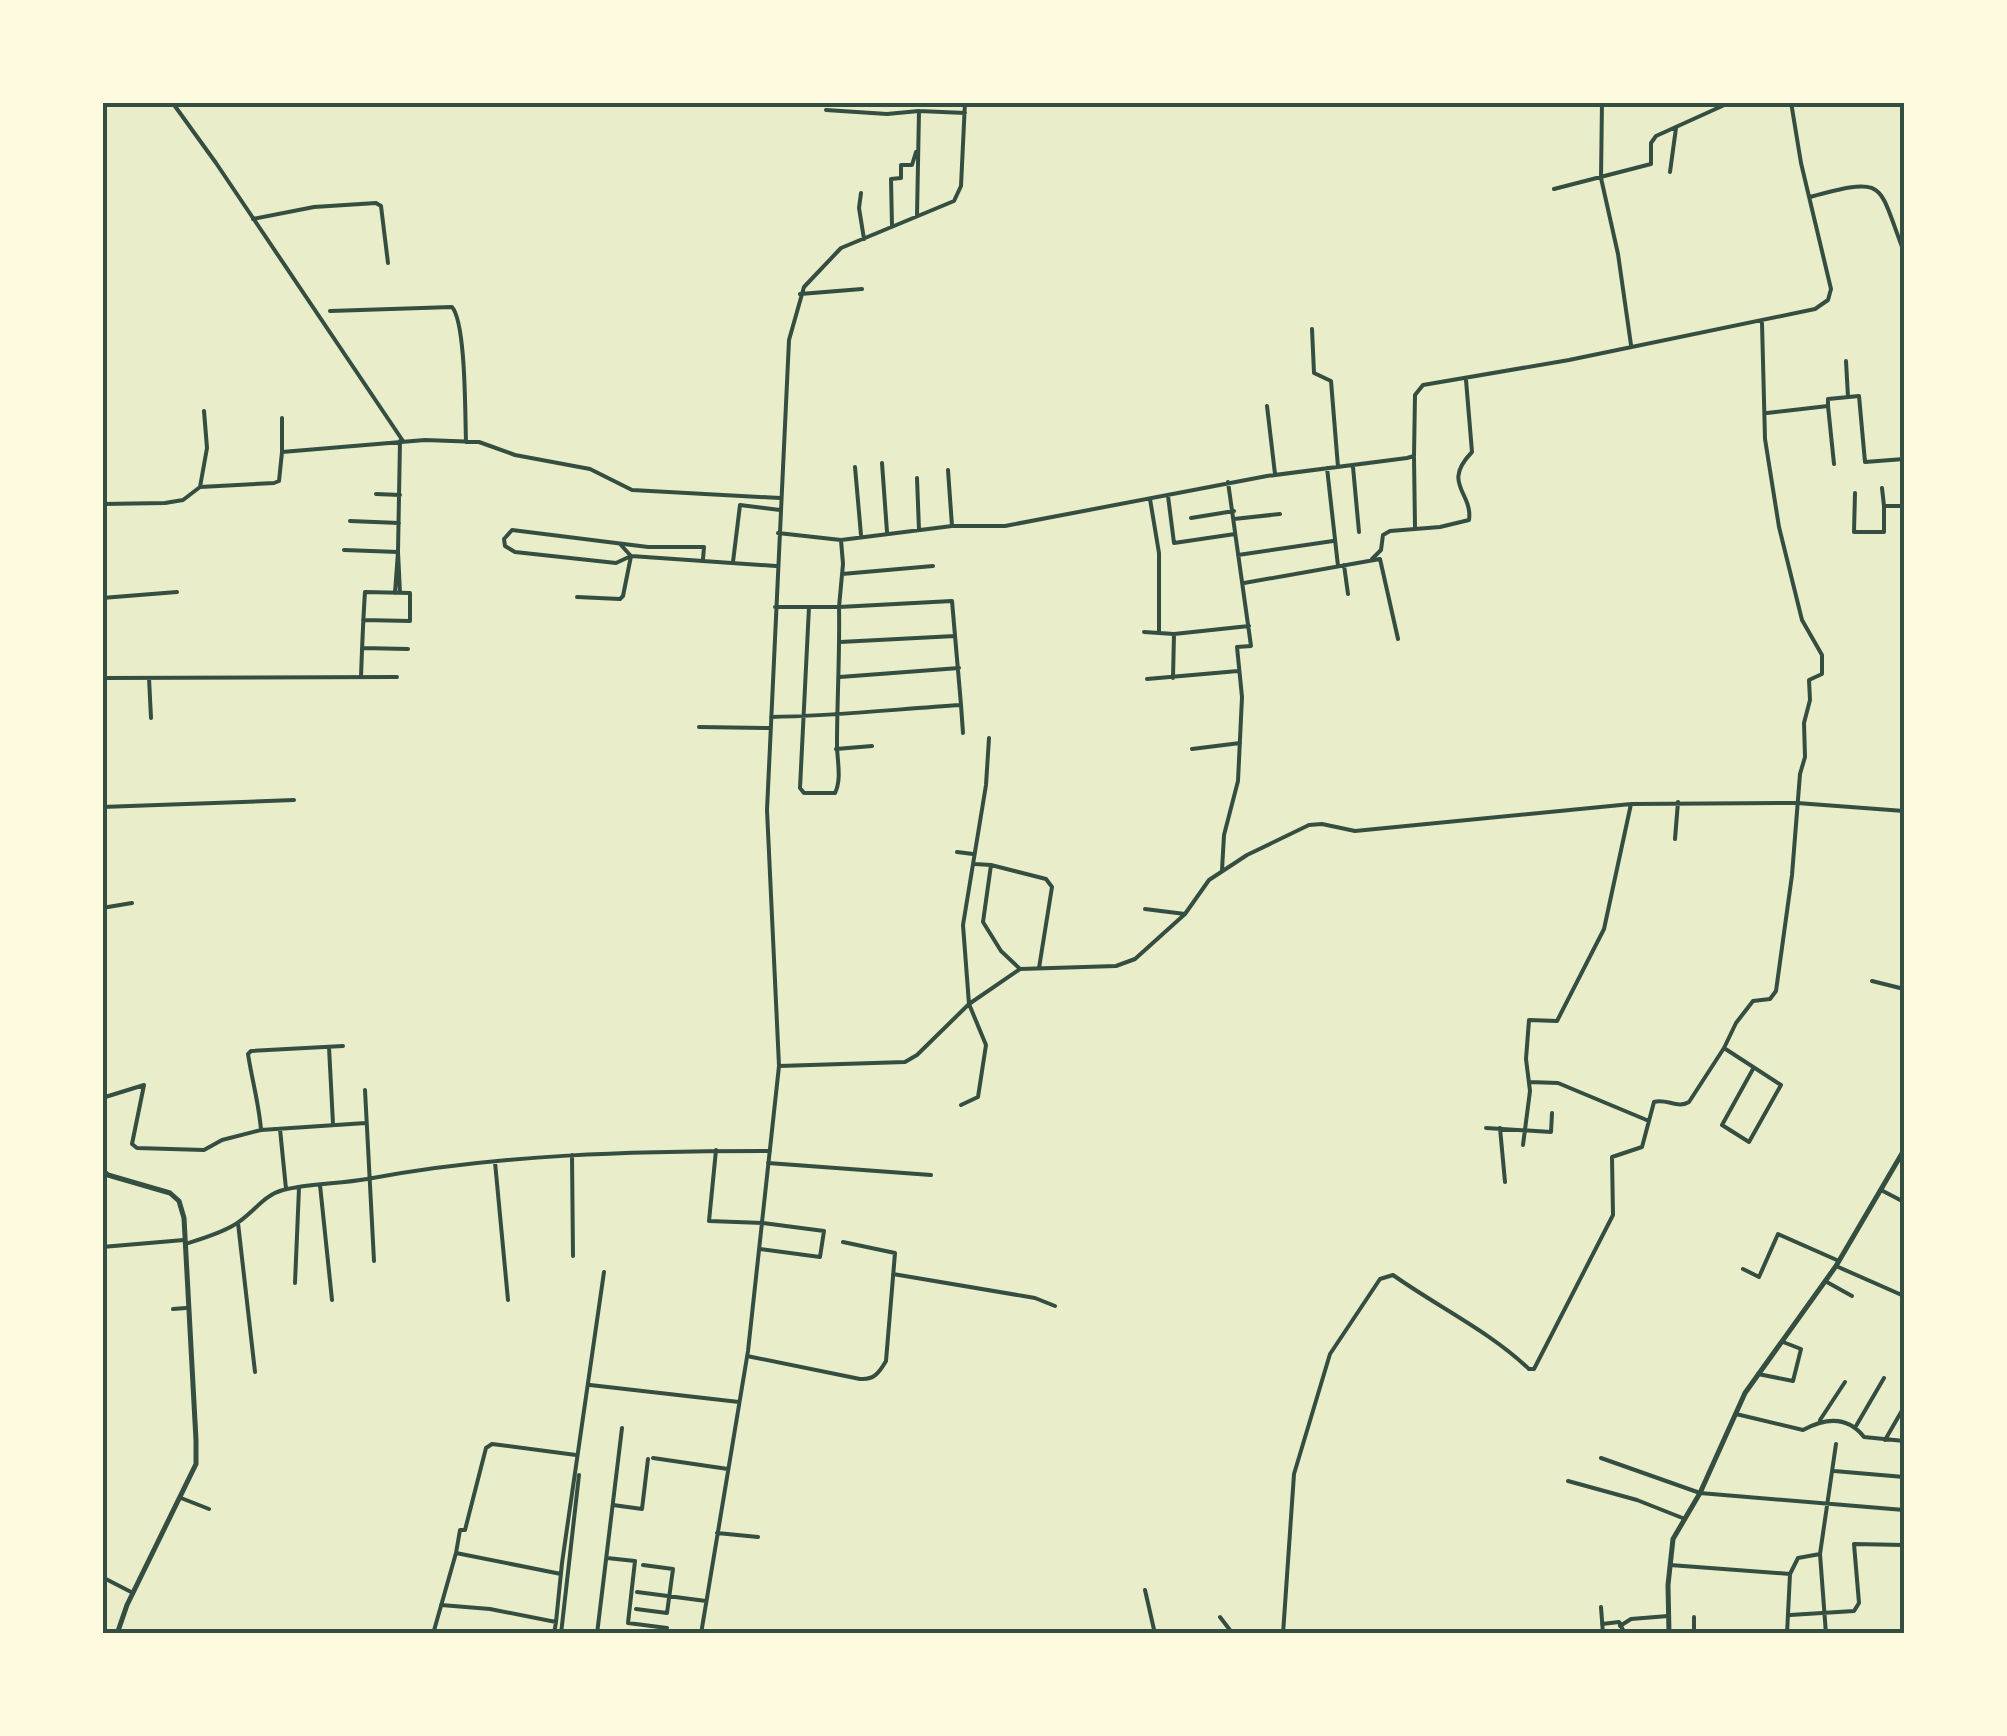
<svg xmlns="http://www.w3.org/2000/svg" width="2007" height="1736" viewBox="0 0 2007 1736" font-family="Merriweather,serif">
	<rect width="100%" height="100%" fill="#e9edc9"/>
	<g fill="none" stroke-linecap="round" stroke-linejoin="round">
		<path stroke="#344e41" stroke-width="4" d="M 172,102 L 216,163 L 403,441
			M 1602,102 L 1601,178 L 1618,254 L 1631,345
			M 826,110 L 887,114 L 919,111
			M 1670,172 L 1676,128
			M 1554,189 L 1651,164 L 1651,143 L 1656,136 L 1731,102
			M 861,193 L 859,208 L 864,239
			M 1810,197 C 1888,176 1877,182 1904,252
			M 917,216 L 919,111 L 965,113
			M 253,219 L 314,207 L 376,203 L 381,206 L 388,263
			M 892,226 L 891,179 L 901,178 L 901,165 L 912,165 L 916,152
			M 800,294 L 862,289
			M 330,311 L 452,307 C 466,323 465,415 466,442
			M 1312,329 L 1314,373 L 1331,381 L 1338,467
			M 1846,361 L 1848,397
			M 1267,406 L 1275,474
			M 1828,406 L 1828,399 L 1859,396 L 1865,462 L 1904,459 L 1904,464
			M 1767,413 L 1828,406 L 1834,464
			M 282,452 L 282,418
			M 1414,457 L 1415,527
			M 882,463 L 887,532
			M 855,467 L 861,535
			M 1353,467 L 1359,532
			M 1327,468 L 1338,566
			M 948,470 L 952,526
			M 917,478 L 919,530
			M 200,487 L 207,448 L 204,411
			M 1882,488 L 1884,506
			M 1855,493 L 1854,532 L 1884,532 L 1884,506 L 1904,506
			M 376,494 L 400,495
			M 1168,496 L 1174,543 L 1235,534
			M 1150,499 L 1159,553 L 1159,633
			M 102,504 L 165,503 L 183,500 L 200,487 L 274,483 L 279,481 L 282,452 L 425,440 L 479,442 L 515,455 L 590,469 L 632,490 L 780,498
			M 1191,518 L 1234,511
			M 1234,519 L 1280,514
			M 350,521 L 399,523
			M 778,533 L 841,540
			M 344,550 L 398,552 L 400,441
			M 1238,555 L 1333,541
			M 703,559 L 704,547 L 648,547 L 512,530 L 504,539 L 505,546 L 515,552 L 616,563 L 631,556 L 776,566
			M 1372,559 L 1381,550 L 1383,535 L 1390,531 L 1440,527 L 1469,520 C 1473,492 1441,484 1472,452 L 1466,380
			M 733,562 L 740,505 L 780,510
			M 1344,565 L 1348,594
			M 842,574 L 933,566
			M 1244,583 L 1380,559 L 1398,639
			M 395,593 L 398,552 L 400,593
			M 577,597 L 620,599 L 623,596 L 631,556 L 620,544
			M 102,598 L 177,592
			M 775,607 L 839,607 L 843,564 L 841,540 L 952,526 L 1005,526 L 1267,476 L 1407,458 L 1414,456 L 1415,395 L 1423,385 L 1569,360 L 1815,309 L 1828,300 L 1831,289 L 1801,163 L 1791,102
			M 1144,632 L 1174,634 L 1249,626
			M 840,642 L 955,636
			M 102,644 L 103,615
			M 362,648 L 408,649
			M 361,677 C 362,649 363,621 365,592 L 410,593 L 410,621 L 363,620
			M 840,677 L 959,668
			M 102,678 L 397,677
			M 149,678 L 151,718
			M 1173,678 L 1174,634
			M 1147,679 L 1238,671
			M 961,705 L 963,733
			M 771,717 C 834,716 898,709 961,705 L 952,601 L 839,607 C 840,653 837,699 837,745 C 837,760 842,779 835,793 L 804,793 L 800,788 L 809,607
			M 699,727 L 770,728
			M 836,749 L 872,746
			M 1192,749 L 1240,743
			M 1904,781 L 1904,783
			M 102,807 L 294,800
			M 1675,839 L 1678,802
			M 957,852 L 973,854
			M 975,864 L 991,865 L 983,922 L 1001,951 L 1020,969
			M 991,865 L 1046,879 L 1052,887 L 1039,968
			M 1222,870 L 1224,835 L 1238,781 L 1242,697 L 1237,647 L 1251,646 L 1228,482
			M 1904,891 L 1904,945
			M 102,908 L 132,903
			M 1145,909 L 1185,914
			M 1904,979 L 1904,981
			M 1872,981 L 1904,989
			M 329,1047 L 333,1124
			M 1724,1048 L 1736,1023 L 1753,1001 L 1770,999 L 1776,991 L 1792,875 L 1800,774 L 1805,757 L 1804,723 L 1810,700 L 1809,680 L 1822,674 L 1822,655 L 1802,620 L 1779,527 L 1765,439 L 1762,323
			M 779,1066 L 905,1062 L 917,1055 L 969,1004 L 1020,969 L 1116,966 L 1135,959 L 1185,914 L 1209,880 L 1247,855 L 1309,825 L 1322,824 L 1355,831 L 1631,804 L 1797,803 L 1904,811
			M 1529,1082 L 1558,1083 L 1649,1121
			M 365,1090 L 374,1261
			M 102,1098 L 144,1085 L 132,1144 L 137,1148 L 204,1150 L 222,1140 L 261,1130 L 366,1123
			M 961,1105 L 978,1097 L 986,1045 L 969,1004 L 963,925 L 986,785 L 989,738
			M 1486,1128 L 1551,1132 L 1552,1113
			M 1500,1128 L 1505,1182
			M 280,1129 L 286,1189
			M 261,1130 C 259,1104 252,1080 248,1054 L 251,1051 L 343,1046
			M 1523,1145 L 1530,1091 L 1526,1059 L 1529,1020 L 1557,1021 L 1604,929 L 1631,804
			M 716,1150 L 709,1221 L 763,1223 L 824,1231 L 820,1257 L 760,1249
			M 572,1155 L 573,1256
			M 495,1162 L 508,1300
			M 768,1163 L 931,1175
			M 320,1185 L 332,1300
			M 1881,1190 L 1904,1202
			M 238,1223 L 255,1372
			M 185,1244 C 201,1239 219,1234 234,1225 C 252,1215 263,1195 283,1190 C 310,1183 339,1184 367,1179 C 499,1154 635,1151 770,1151
			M 102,1247 L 184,1240
			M 1836,1266 L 1904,1296
			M 1743,1269 L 1759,1277 L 1778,1234 L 1839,1261
			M 893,1274 L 1035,1298 L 1055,1306
			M 1825,1281 L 1852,1296
			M 295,1283 L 299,1188
			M 173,1309 L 186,1308
			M 747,1356 L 860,1379 C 874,1380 879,1373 886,1361 L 895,1253 L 843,1242
			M 1758,1374 L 1793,1381 L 1801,1349 L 1783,1342
			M 590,1385 L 739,1402
			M 1736,1414 L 1803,1430 C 1825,1418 1847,1415 1864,1437 L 1904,1441
			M 1820,1420 L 1845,1382
			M 1856,1426 L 1884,1378
			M 1885,1440 L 1904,1407
			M 653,1458 L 728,1469
			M 1601,1458 L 1700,1493 L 1904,1510
			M 1834,1471 L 1904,1477
			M 1568,1481 L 1637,1500 L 1685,1519
			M 181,1498 L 209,1509
			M 613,1505 L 642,1509 L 648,1459
			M 717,1533 L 758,1537
			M 456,1553 L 460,1530 L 465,1530 L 486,1448 L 492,1444 L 576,1455
			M 1820,1554 L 1826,1634
			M 607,1558 L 635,1561 L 628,1623 L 667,1628 L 666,1634
			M 1670,1565 L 1790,1574
			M 102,1577 L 133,1593
			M 1145,1590 L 1155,1634
			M 637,1592 L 706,1601
			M 441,1605 L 490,1609 L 556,1622 L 554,1634
			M 1601,1607 L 1603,1634
			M 636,1609 L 667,1613 L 673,1569 L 643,1565
			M 1790,1615 L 1854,1611 L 1859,1603 L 1854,1544 L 1904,1545
			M 1220,1617 L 1233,1634
			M 1694,1617 L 1694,1634
			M 556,1622 L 562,1563 L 604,1272
			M 1602,1624 L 1619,1622 L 1625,1634
			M 1620,1626 L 1631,1619 L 1668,1616
			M 433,1634 L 456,1553 L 561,1574
			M 561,1634 L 579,1475
			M 597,1634 L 622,1428
			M 701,1634 L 748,1351 L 779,1066 L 767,810 L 789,340 L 804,287 L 841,248 L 954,201 L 961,186 L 965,102
			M 1283,1634 L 1294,1474 L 1330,1354 L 1380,1279 L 1393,1275 C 1438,1307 1489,1331 1529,1369 L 1534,1369 L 1613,1215 L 1612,1157 L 1642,1147 L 1654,1102 C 1666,1098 1678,1109 1689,1102 L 1724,1048 L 1781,1085 L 1749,1142 L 1722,1125 L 1753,1069
			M 1632,1634 L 1669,1632
			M 1787,1634 L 1790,1574 L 1798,1558 L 1820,1554 L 1836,1444"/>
		<path stroke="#344e41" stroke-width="5" d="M 102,1170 L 108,1175 L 170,1193 L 179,1201 L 184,1218 L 196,1440 L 196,1464 L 127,1605 L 117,1634
			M 1669,1634 L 1668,1585 L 1673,1539 L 1700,1493 L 1745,1393 L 1836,1266 L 1904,1150"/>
	</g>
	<rect width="2007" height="1736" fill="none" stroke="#fefae0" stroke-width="210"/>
	<rect x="105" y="105" width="1797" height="1526" fill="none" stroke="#344e41" stroke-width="4"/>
</svg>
